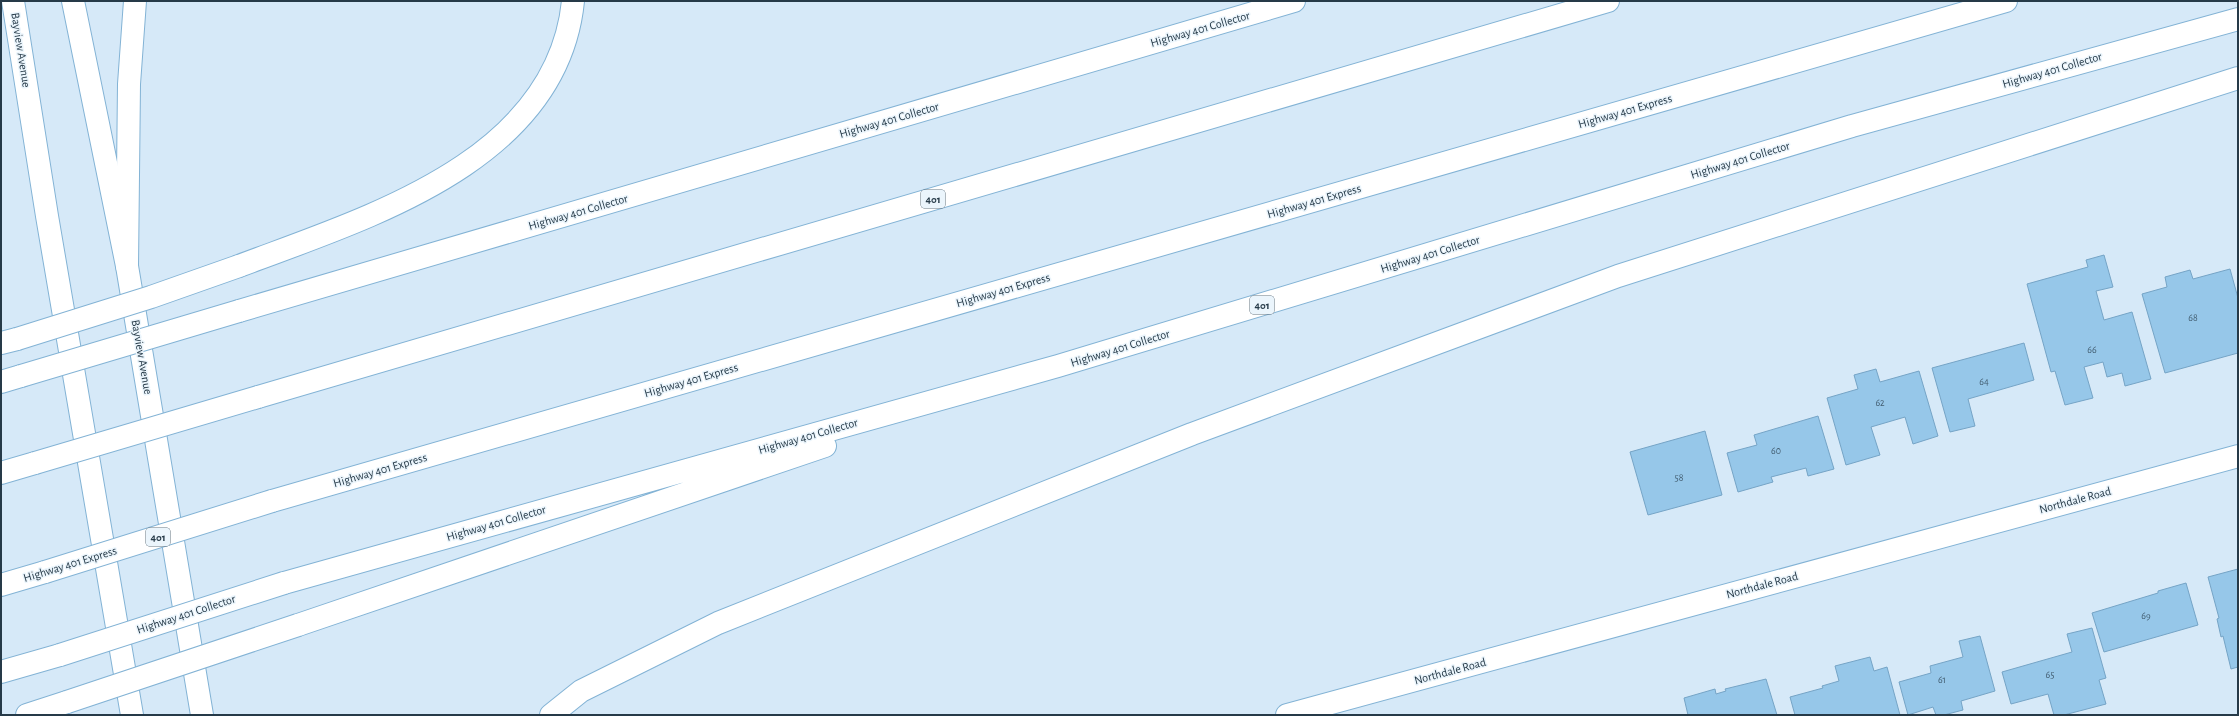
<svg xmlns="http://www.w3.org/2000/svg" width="2239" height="716" viewBox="0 0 2239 716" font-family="'Alegreya Sans',sans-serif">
	<rect width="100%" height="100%" fill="#d6e9f8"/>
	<path fill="#96c7e9" stroke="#75a4c6" d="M 2104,255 L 2113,287 L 2096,291 L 2104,320 L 2132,312 L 2151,379 L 2125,386 L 2122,373 L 2107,377 L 2103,362 L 2084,367 L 2093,398 L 2065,405 L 2055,371 L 2051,372 L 2027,284 L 2088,267 L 2086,260 Z
		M 2230,269 L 2238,298 L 2238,353 L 2165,373 L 2142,294 L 2167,287 L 2165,277 L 2190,270 L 2193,279 Z
		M 2024,343 L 2034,380 L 1968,399 L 1975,426 L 1950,432 L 1932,368 Z
		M 1876,369 L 1880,382 L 1919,371 L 1938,436 L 1913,444 L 1905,417 L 1871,427 L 1880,455 L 1846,465 L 1827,398 L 1858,389 L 1854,375 Z
		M 1818,416 L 1834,469 L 1808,476 L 1806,468 L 1771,477 L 1773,482 L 1738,492 L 1727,453 L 1757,445 L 1754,435 Z
		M 1705,431 L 1722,495 L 1648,515 L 1630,452 Z
		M 2238,569 L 2238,667 L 2231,669 L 2223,636 L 2221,637 L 2217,619 L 2219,618 L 2208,577 Z
		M 2186,583 L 2198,625 L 2104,652 L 2092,613 L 2158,593 L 2158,591 Z
		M 2092,628 L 2106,678 L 2099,680 L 2106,704 L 2064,715 L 2054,715 L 2048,694 L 2011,704 L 2002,672 L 2072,652 L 2067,634 Z
		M 1980,636 L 1995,691 L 1961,701 L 1963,710 L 1944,715 L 1936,715 L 1933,707 L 1908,715 L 1899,682 L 1931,673 L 1930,666 L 1963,657 L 1959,641 Z
		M 1870,657 L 1874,671 L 1887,667 L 1900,715 L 1795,715 L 1790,697 L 1823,688 L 1822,686 L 1839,681 L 1835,666 Z
		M 1766,679 L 1777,715 L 1688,715 L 1684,698 L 1715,689 L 1716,694 L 1726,691 L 1725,689 Z"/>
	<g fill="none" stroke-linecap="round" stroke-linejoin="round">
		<defs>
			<path id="minor" d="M 1287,715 L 2238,456"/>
			<path id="major" d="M 13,1 L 47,216 L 132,715
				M 73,1 L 127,266 L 202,715"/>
			<path id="highway" d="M 127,266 L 129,84 L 135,1
				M 239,266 C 366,218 557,162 573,1
				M 239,311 L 1294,1
				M 1,343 L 17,339
				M 1,382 L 21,376
				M 258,397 L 1608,1
				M 1,473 L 35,463
				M 272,501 L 2006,1
				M 284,583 L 1058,366 L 1852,126 L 2238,19
				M 1,585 L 45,572
				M 298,625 L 825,446
				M 1,672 L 60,655
				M 27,715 L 67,702
				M 551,715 L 581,691 L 718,623 L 1192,434 L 1618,276 L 2238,78"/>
		</defs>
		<use href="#minor" stroke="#83b3d5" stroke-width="24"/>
		<use href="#major" stroke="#83b3d5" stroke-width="24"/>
		<use href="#highway" stroke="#83b3d5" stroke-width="24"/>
		<use href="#minor" stroke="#fff" stroke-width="22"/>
		<use href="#major" stroke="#fff" stroke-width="22"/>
		<use href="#highway" stroke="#fff" stroke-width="22"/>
		<defs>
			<path id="highway-bridge" d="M 17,339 L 151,297 L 239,266
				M 21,376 L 239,311
				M 35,463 L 258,397
				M 45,572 L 272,501
				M 60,655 L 284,583
				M 67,702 L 298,625"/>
		</defs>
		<use href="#highway-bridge" stroke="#83b3d5" stroke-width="24" stroke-linecap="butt"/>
		<use href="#highway-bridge" stroke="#fff" stroke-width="22"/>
	</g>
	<g text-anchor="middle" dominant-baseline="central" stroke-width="3" stroke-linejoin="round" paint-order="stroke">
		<g font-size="10" fill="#425d70">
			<text x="2193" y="318">68</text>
			<text x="2092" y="350">66</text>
			<text x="1984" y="382">64</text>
			<text x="1880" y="403">62</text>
			<text x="1776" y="451">60</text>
			<text x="1679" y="478">58</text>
			<text x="2146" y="616">69</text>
			<text x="2050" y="675">65</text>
			<text x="1942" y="680">61</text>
		</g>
		<g fill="#ebf5fc" stroke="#61727e" stroke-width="1">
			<rect x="921" y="190" width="24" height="18" rx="3"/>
			<rect x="1250" y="296" width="24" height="18" rx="3"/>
			<rect x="146" y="528" width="24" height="18" rx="3"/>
		</g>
		<g font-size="11" font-weight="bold" fill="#263a48">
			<text x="933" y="199">401</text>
			<text x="1262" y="305">401</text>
			<text x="158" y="537">401</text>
		</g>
		<g font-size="12" fill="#263a48" stroke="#ebf5fc">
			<text transform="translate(1200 29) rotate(-16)">Highway 401 Collector</text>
			<text transform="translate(21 50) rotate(81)">Bayview Avenue</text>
			<text transform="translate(2052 70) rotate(-16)">Highway 401 Collector</text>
			<text transform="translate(1625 111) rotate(-16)">Highway 401 Express</text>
			<text transform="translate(889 120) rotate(-16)">Highway 401 Collector</text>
			<text transform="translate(1740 160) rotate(-17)">Highway 401 Collector</text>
			<text transform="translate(1314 201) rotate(-16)">Highway 401 Express</text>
			<text transform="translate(578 212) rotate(-16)">Highway 401 Collector</text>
			<text transform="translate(1430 254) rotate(-17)">Highway 401 Collector</text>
			<text transform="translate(1003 290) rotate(-16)">Highway 401 Express</text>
			<text transform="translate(1120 348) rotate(-17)">Highway 401 Collector</text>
			<text transform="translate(142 357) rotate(80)">Bayview Avenue</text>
			<text transform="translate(691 380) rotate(-16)">Highway 401 Express</text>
			<text transform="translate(808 436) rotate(-16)">Highway 401 Collector</text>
			<text transform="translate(380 470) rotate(-16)">Highway 401 Express</text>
			<text transform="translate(2075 500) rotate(-15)">Northdale Road</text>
			<text transform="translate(496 523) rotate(-16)">Highway 401 Collector</text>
			<text transform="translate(70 564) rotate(-17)">Highway 401 Express</text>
			<text transform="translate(1762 585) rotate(-15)">Northdale Road</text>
			<text transform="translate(186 614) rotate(-18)">Highway 401 Collector</text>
			<text transform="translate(1450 671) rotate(-15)">Northdale Road</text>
		</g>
	</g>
	<rect width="2239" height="716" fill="none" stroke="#263a48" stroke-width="4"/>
</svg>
